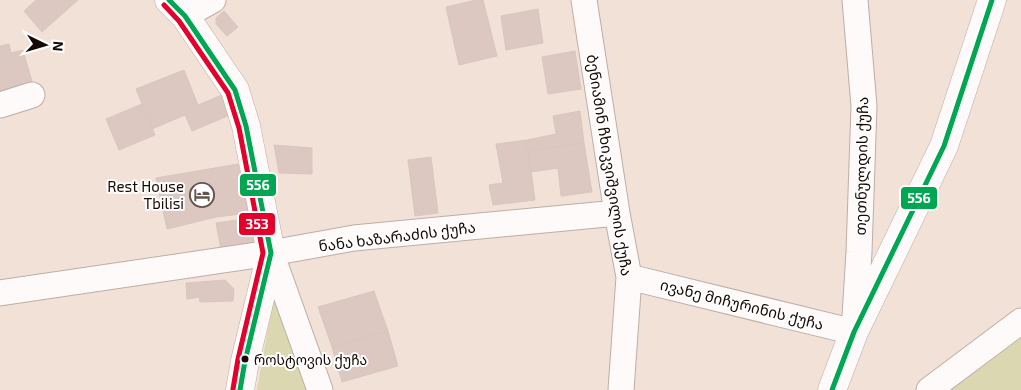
<svg xmlns="http://www.w3.org/2000/svg" width="1021" height="390" viewBox="0 0 1021 390" font-family="'Exo 2','Noto Sans Georgian',sans-serif">
	<rect width="100%" height="100%" fill="#f2e1d7"/>
	<path fill="#dbd7b1" d="M 275,290 L 307,390 L 257,390 Z
		M 1021,331 L 1021,390 L 940,390 Z"/>
	<path fill="#dcc8c1" stroke="#d6c7c0" d="M 36,0 L 78,0 L 42,32 L 24,11 Z
		M 476,0 L 483,0 L 497,56 L 459,65 L 446,7 Z
		M 538,9 L 543,43 L 506,50 L 501,16 Z
		M 224,11 L 238,27 L 227,36 L 216,24 L 216,18 Z
		M 9,44 L 11,53 L 23,50 L 33,85 L 0,95 L 0,46 Z
		M 575,51 L 581,89 L 548,94 L 542,57 Z
		M 184,70 L 198,105 L 185,115 L 152,129 L 136,89 Z
		M 222,95 L 230,115 L 192,131 L 185,115 L 198,105 Z
		M 142,104 L 155,135 L 119,150 L 106,119 Z
		M 580,111 L 584,143 L 528,151 L 527,140 L 556,134 L 553,116 Z
		M 527,140 L 535,200 L 493,205 L 489,185 L 503,183 L 496,144 Z
		M 584,143 L 592,192 L 561,196 L 558,168 L 531,172 L 528,151 Z
		M 274,145 L 312,148 L 312,174 L 279,173 Z
		M 431,157 L 438,213 L 415,216 L 408,160 Z
		M 238,164 L 249,213 L 216,217 L 167,229 L 156,178 Z
		M 252,218 L 258,243 L 221,250 L 216,223 Z
		M 225,280 L 234,289 L 233,301 L 200,302 L 199,297 L 187,299 L 186,283 Z
		M 374,291 L 388,331 L 332,347 L 318,307 Z
		M 388,331 L 398,366 L 342,382 L 332,347 Z"/>
	<g fill="none" stroke-linecap="round" stroke-linejoin="round">
		<defs>
			<path id="minor" d="M 584,0 L 617,213 L 629,277 L 621,390
				M 185,16 L 213,0
				M 0,105 L 32,95
				M 271,253 L 320,390
				M 629,277 L 854,332 L 859,252 L 864,106 L 855,0
				M 0,293 L 271,253 L 354,238 L 617,213
				M 929,390 L 1021,321"/>
			<path id="tertiary" d="M 169,0 L 185,16 L 235,90 L 246,126 L 271,253 L 245,361 L 240,390
				M 832,390 L 854,332 L 944,146 L 992,0"/>
		</defs>
		<use href="#minor" stroke="#bdaea6" stroke-width="27"/>
		<use href="#tertiary" stroke="#bdaea6" stroke-width="29"/>
		<use href="#minor" stroke="#fdfaf9" stroke-width="25"/>
		<use href="#tertiary" stroke="#fdfaf9" stroke-width="28"/>
		<defs>
			<path id="bus-1" d="M 169,0 L 185,16 L 235,90 L 246,126 L 271,253 L 245,361 L 240,390
				M 832,390 L 854,332 L 944,146 L 992,0"/>
			<path id="bus-2" d="M 164,5 L 179,21 L 228,93 L 239,128 L 263,253 L 238,359 L 233,389"/>
		</defs>
		<use href="#bus-1" stroke="#fff" stroke-width="9"/>
		<use href="#bus-2" stroke="#fff" stroke-width="9"/>
		<use href="#bus-1" stroke="#00a651" stroke-width="5"/>
		<use href="#bus-2" stroke="#e4002b" stroke-width="5"/>
	</g>
	<defs>
		<symbol id="hotel-ring" viewBox="-11 -11 22 22"><circle r="9.5" fill="#fff" stroke="#63554d" stroke-width="1.5"/><path d="M-6-4.5h1.5V1H6V5H4.5V3h-9V5H-6ZM-4 0a1.8 1.8 0 1 1 3.6 0ZM.5 0V-2.5h3Q6-2.5 6 0Z" fill="#63554d"/></symbol>
	</defs>
	<g fill-rule="evenodd">
		<use href="#hotel-ring" x="188" y="181" width="28" height="28"/>
	</g>
	<circle fill="#160903" stroke="#fff" stroke-width="2" cx="245" cy="359" r="4.5"/>
	<g text-anchor="middle" dominant-baseline="central" stroke-width="4" stroke-linejoin="round" paint-order="stroke">
		<g font-size="14" fill="#160903" stroke="#fff" text-anchor="start">
			<text x="254" y="359">როსტოვის ქუჩა</text>
		</g>
		<g font-size="15" fill="#160903" stroke="#fff">
			<text transform="translate(610 165) rotate(81)">ბენიამინ ჩხიკვიშვილის ქუჩა</text>
			<text transform="translate(861 166) rotate(-89)">თეთნულდის ქუჩა</text>
			<text transform="translate(397 236) rotate(-7)">ნანა ხაზარაძის ქუჩა</text>
			<text transform="translate(742 304) rotate(14)">ივანე მიჩურინის ქუჩა</text>
		</g>
		<g font-size="15" fill="#160903" stroke="#fff" text-anchor="end">
			<text x="184" y="186">Rest House<tspan x="184" dy="17">Tbilisi</tspan></text>
		</g>
	</g>
	<g stroke="#fff" stroke-width="2">
		<rect x="239" y="173" width="38" height="24" rx="5" fill="#00a651"/>
		<rect x="900" y="186" width="38" height="24" rx="5" fill="#00a651"/>
		<rect x="238" y="212" width="38" height="24" rx="5" fill="#e4002b"/>
	</g>
	<g font-size="14" text-anchor="middle" font-weight="bold" fill="#fff">
		<text x="258" y="190">556</text>
		<text x="919" y="203">556</text>
		<text x="257" y="229">353</text>
	</g>
	<g transform="translate(45 45) rotate(95)" stroke="#ffffff" stroke-width="4" paint-order="stroke">
	<path d="M0-4L9 19L0 12L-9 19Z" fill="#160903"/>
	<text y="-8" font-size="14" font-weight="bold" text-anchor="middle" fill="#160903">N</text>
	</g>
</svg>
